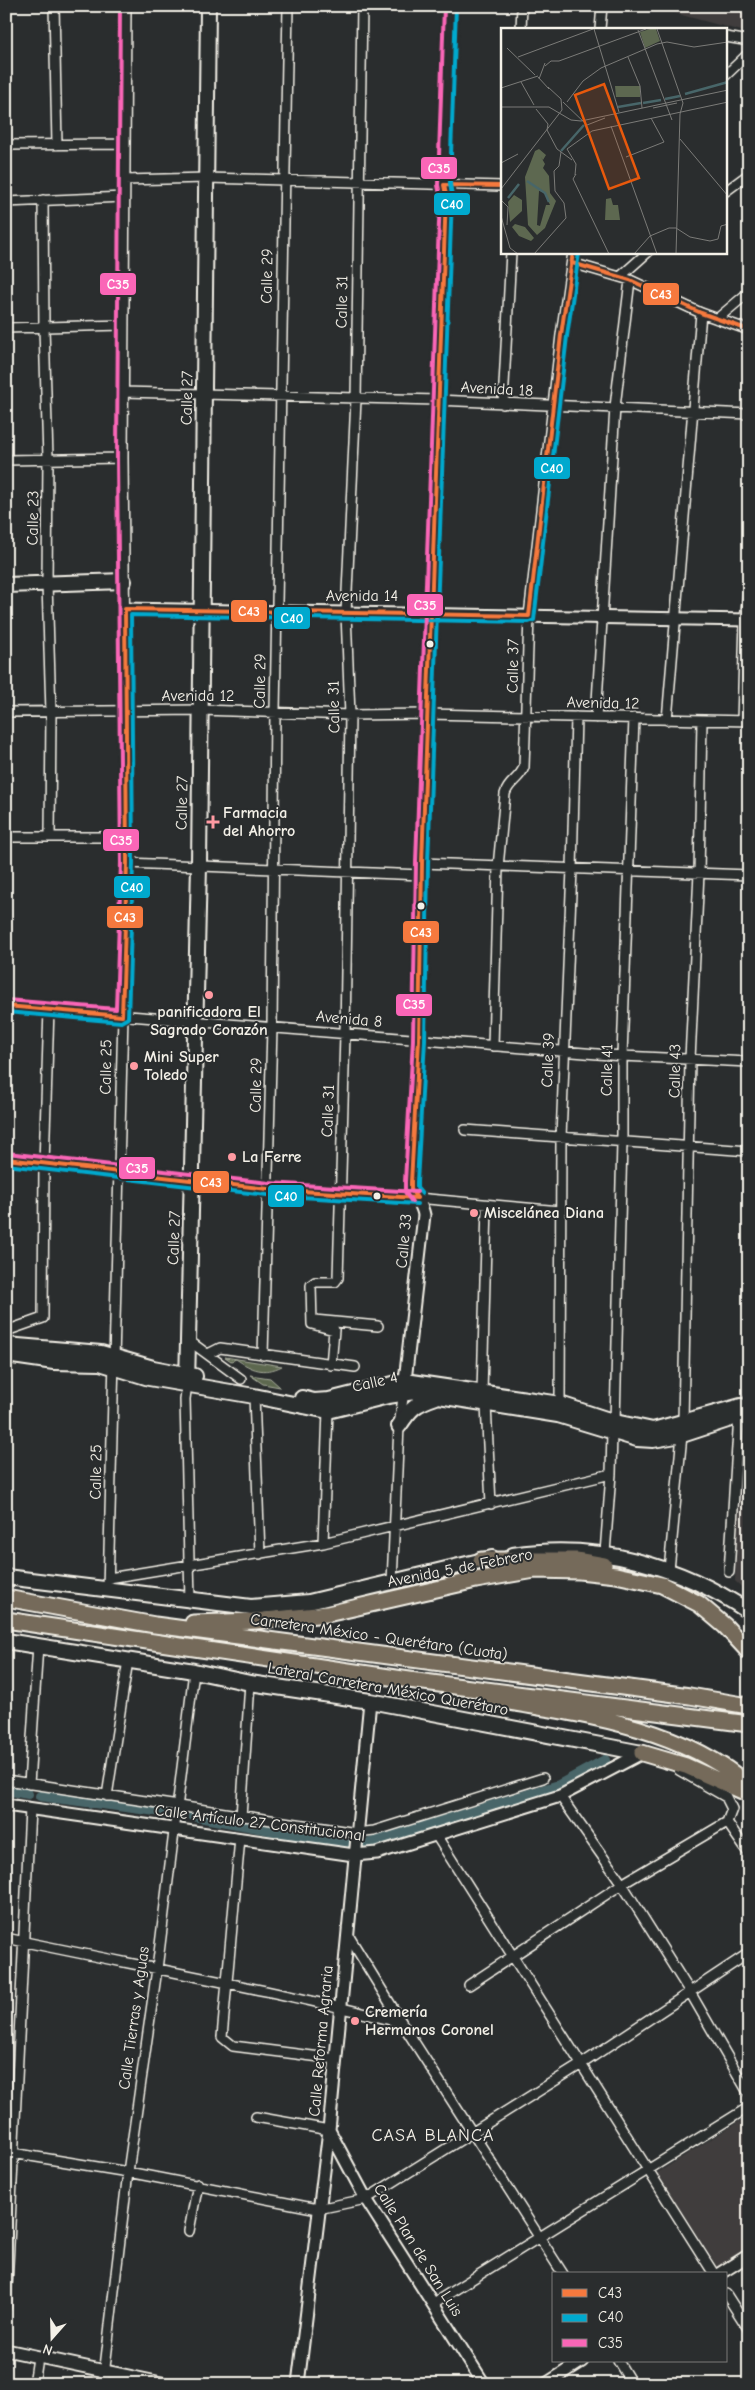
<svg xmlns="http://www.w3.org/2000/svg" width="755" height="2390" viewBox="0 0 755 2390" font-family="'Comic Neue',sans-serif">
	<rect width="100%" height="100%" fill="#2a2d2e"/>
	<filter id="ink" filterUnits="userSpaceOnUse"><feTurbulence type="fractalNoise" baseFrequency=".02" numOctaves="2"/><feDisplacementMap in="SourceGraphic" scale="10" xChannelSelector="R" yChannelSelector="G"/><feConvolveMatrix kernelMatrix="1 2 1 2 8 2 1 2 1" color-interpolation-filters="sRGB"/></filter>
	<g filter="url(#ink)">
		<path fill="#403e3d" d="M 648,6 L 749,6 L 749,33 Z
			M 749,1450 L 749,1594 L 735,1581 L 742,1452 Z
			M 749,2115 L 749,2248 L 718,2268 L 657,2173 Z"/>
		<path fill="#5d6850" stroke="#a8ac9c" d="M 225,1357 L 282,1366 C 264,1375 252,1370 236,1359 L 231,1361 Z
			M 250,1375 L 270,1378 L 280,1387 L 263,1384 Z"/>
		<g fill="none" stroke-linecap="round" stroke-linejoin="round">
			<path stroke="#486669" stroke-width="10" d="M 6,1790 L 28,1794
				M 40,1796 L 164,1812
				M 193,1816 L 346,1844
				M 367,1844 L 559,1785 L 605,1760"/>
			<defs>
				<path id="minor" d="M 54,6 L 57,145
					M 521,29 L 522,6
					M 600,29 L 602,6
					M 726,37 L 749,41
					M 726,75 L 749,53
					M 6,145 L 125,144
					M 124,180 L 207,178 L 502,186
					M 726,191 L 749,174
					M 43,200 L 44,328 L 48,458 L 47,584 L 51,712 L 50,837
					M 6,202 L 124,197
					M 572,263 L 630,280 L 701,313 L 749,330
					M 620,277 L 648,252
					M 717,319 L 749,292
					M 6,328 L 124,325
					M 123,392 L 437,400 L 749,414
					M 503,404 L 511,252
					M 6,460 L 123,458
					M 6,712 L 201,710 L 350,715 L 428,714 L 749,721
					M 596,718 L 615,407 L 630,280
					M 667,720 L 701,313
					M 742,721 L 745,620 L 749,584
					M 6,837 L 127,837
					M 127,863 L 422,875
					M 422,863 L 749,875
					M 6,1006 L 622,1056 L 749,1062
					M 493,1046 L 498,867 L 505,794 C 508,782 520,779 524,767 L 529,616 L 561,335 L 573,252
					M 465,1130 L 749,1151
					M 6,1159 L 268,1189 L 417,1198 L 560,1211
					M 314,1320 L 378,1326
					M 6,1331 L 43,1318 L 44,1164 L 49,1009
					M 188,1340 L 241,1379
					M 208,1354 L 220,1348 L 355,1367
					M 263,1355 L 272,1028 L 275,712 L 288,6
					M 331,1365 L 334,1330 L 312,1324 L 311,1285 L 315,1282 L 335,1282 L 338,1278 L 345,1034 L 350,715 L 346,613 L 356,399 L 362,6
					M 187,1384 L 185,1399 L 190,1600
					M 482,1393 L 487,1206
					M 254,1396 L 260,1554
					M 560,1404 L 561,1137 L 572,869 L 576,717
					M 749,1404 L 749,1399
					M 486,1405 L 491,1504
					M 615,1422 L 622,1142 L 622,1056 L 634,718
					M 683,1422 L 690,1059 L 699,873 L 702,721
					M 323,1543 L 328,1411
					M 605,1553 L 611,1474 L 612,1431
					M 669,1570 L 682,1435
					M 729,1572 L 739,1415
					M 109,1578 L 323,1543 L 611,1474
					M 392,1582 L 399,1426 L 404,1391
					M 108,1589 L 127,863 L 123,458 L 126,6
					M 6,1780 L 357,1833 L 374,1831 L 543,1778
					M 29,1784 L 38,1645
					M 107,1796 L 128,1660
					M 560,1796 L 622,1884 L 690,1992 L 749,2094
					M 241,1817 L 250,1683
					M 727,1822 L 749,1854
					M 436,1835 L 714,2274
					M 240,1838 L 222,2037 L 233,2046 L 336,2059
					M 348,1935 L 402,2023 L 563,2274
					M 6,1938 C 138,1966 271,1989 402,2023
					M 469,1985 L 622,1884 L 727,1822 L 732,1809 L 726,1797 L 679,1770
					M 256,2117 L 329,2130
					M 6,2152 L 128,2172 L 318,2209 L 366,2199 L 580,2065 L 749,1953
					M 189,2231 L 198,2184
					M 726,2294 L 749,2330
					M 432,2304 L 749,2107
					M 6,2307 L 30,1809
					M 618,2361 L 632,2384
					M 34,2384 L 38,2358
					M 103,2384 L 128,2172 L 157,1969 L 194,1671"/>
				<path id="tertiary" d="M 125,609 L 749,620
					M 405,1381 L 424,1215 C 422,1202 412,1195 411,1182 L 419,1040 L 422,863 L 437,400 L 446,195 L 444,185 L 450,6
					M 6,1805 L 354,1855 L 377,1853 L 560,1796 L 642,1753
					M 329,2130 L 366,2199 L 484,2384
					M 719,2274 L 749,2255
					M 6,2350 L 166,2384
					M 298,2384 L 329,2130 L 370,1701
					M 546,2384 L 582,2361"/>
				<path id="secondary" d="M 6,585 L 124,581
					M 6,1345 L 101,1353 L 153,1368 L 195,1376
					M 6,1355 L 54,1362 L 100,1363 L 149,1378 L 254,1396 L 328,1411 L 388,1396 L 414,1392 L 558,1415 L 637,1439 L 653,1440 L 682,1435 L 749,1413
					M 187,1384 L 199,865 L 208,6
					M 302,1398 L 314,1401 L 329,1400 L 405,1381 L 560,1404 L 615,1422 L 653,1430 L 741,1406
					M 399,1426 C 411,1408 415,1404 436,1397
					M 513,1555 C 596,1542 680,1565 749,1612
					M 6,1577 L 251,1607 L 309,1602 L 492,1558
					M 6,1641 L 194,1671 L 250,1683 L 370,1701 L 642,1753"/>
				<path id="trunk" d="M 481,1560 L 576,1560 L 604,1565
					M 6,1598 L 155,1625 L 690,1696 L 749,1706
					M 6,1620 L 416,1681 L 749,1724
					M 193,1623 L 255,1621 L 327,1614 L 476,1580 L 535,1570 L 579,1571 L 616,1575 L 662,1585 L 699,1604 L 725,1626 L 749,1652
					M 485,1698 C 573,1713 679,1724 749,1786
					M 642,1753 L 686,1766 L 749,1794"/>
			</defs>
			<use href="#minor" stroke="#f4f1e8" stroke-width="12"/>
			<use href="#tertiary" stroke="#f4f1e8" stroke-width="15"/>
			<use href="#secondary" stroke="#f4f1e8" stroke-width="18"/>
			<use href="#trunk" stroke="#f4f1e8" stroke-width="19"/>
			<use href="#minor" stroke="#2a2d2e" stroke-width="9"/>
			<use href="#tertiary" stroke="#2a2d2e" stroke-width="11"/>
			<use href="#secondary" stroke="#2a2d2e" stroke-width="14"/>
			<use href="#trunk" stroke="#746a5a" stroke-width="15"/>
			<defs>
				<path id="bus-1" d="M 572,263 L 630,280 L 701,313 L 749,330
					M 6,1006 L 122,1016 L 127,863 L 125,609 L 529,616 L 561,335 L 573,252
					M 6,1159 L 268,1189 L 417,1198
					M 417,1198 L 411,1190 L 411,1182 L 419,1040 L 422,863 L 446,195 L 444,185 L 502,186"/>
				<path id="bus-2" d="M 6,1012 L 121,1022 L 128,1018 L 133,863 L 131,615 L 529,622 L 534,620 L 567,336 L 579,253
					M 6,1165 L 267,1195 L 417,1204
					M 422,1194 L 417,1188 L 417,1182 L 425,1040 L 428,863 L 452,195 L 450,184 L 456,6"/>
				<path id="bus-3" d="M 7,1000 L 116,1009 L 121,863 L 117,458 L 120,6
					M 7,1153 L 269,1183 L 417,1192
					M 412,1202 L 405,1192 L 405,1182 L 413,1040 L 416,863 L 440,195 L 438,185 L 444,6"/>
			</defs>
			<use href="#bus-1" stroke="#2a2d2e" stroke-width="8"/>
			<use href="#bus-2" stroke="#2a2d2e" stroke-width="8"/>
			<use href="#bus-3" stroke="#2a2d2e" stroke-width="8"/>
			<use href="#bus-1" stroke="#f6793e" stroke-width="4"/>
			<use href="#bus-2" stroke="#00a9ce" stroke-width="4"/>
			<use href="#bus-3" stroke="#fa66b7" stroke-width="4"/>
		</g>
	</g>
	<g fill="#f4f1e8" stroke="#2a2d2e" stroke-width="2">
		<circle cx="430" cy="644" r="4.5"/>
		<circle cx="421" cy="906" r="4.5"/>
		<circle cx="377" cy="1196" r="4.5"/>
	</g>
	<g fill="#ff9aa2" stroke="#2a2d2e" stroke-width="2">
		<path d="M210.5 814.5h5v5h5v5h-5v5h-5v-5h-5v-5h5z"/>
		<circle cx="209" cy="995" r="5"/>
		<circle cx="134" cy="1066" r="5"/>
		<circle cx="232" cy="1157" r="5"/>
		<circle cx="474" cy="1213" r="5"/>
		<circle cx="355" cy="2021" r="5"/>
	</g>
	<g text-anchor="middle" dominant-baseline="central" stroke-width="4" stroke-linejoin="round" paint-order="stroke">
		<g font-size="16" fill="#f4f1e8" stroke="#2a2d2e">
			<text transform="translate(267 276) rotate(-89)">Calle 29</text>
			<text transform="translate(342 302) rotate(-89)">Calle 31</text>
			<text transform="translate(497 389) rotate(3)">Avenida 18</text>
			<text transform="translate(187 398) rotate(-89)">Calle 27</text>
			<text transform="translate(33 518) rotate(-89)">Calle 23</text>
			<text x="362" y="596">Avenida 14</text>
			<text transform="translate(513 666) rotate(-89)">Calle 37</text>
			<text transform="translate(260 681) rotate(-89)">Calle 29</text>
			<text x="198" y="696">Avenida 12</text>
			<text transform="translate(603 703) rotate(1)">Avenida 12</text>
			<text transform="translate(334 707) rotate(-91)">Calle 31</text>
			<text transform="translate(182 803) rotate(-89)">Calle 27</text>
			<text transform="translate(349 1019) rotate(5)">Avenida 8</text>
			<text transform="translate(548 1060) rotate(-88)">Calle 39</text>
			<text transform="translate(106 1067) rotate(-89)">Calle 25</text>
			<text transform="translate(607 1070) rotate(-89)">Calle 41</text>
			<text transform="translate(675 1071) rotate(-89)">Calle 43</text>
			<text transform="translate(256 1085) rotate(-89)">Calle 29</text>
			<text transform="translate(328 1111) rotate(-88)">Calle 31</text>
			<text transform="translate(174 1238) rotate(-88)">Calle 27</text>
			<text transform="translate(404 1241) rotate(-85)">Calle 33</text>
			<text transform="translate(375 1382) rotate(-13)">Calle 4</text>
			<text transform="translate(96 1472) rotate(-89)">Calle 25</text>
			<text transform="translate(460 1568) rotate(-11)">Avenida 5 de Febrero</text>
			<text transform="translate(379 1637) rotate(8)">Carretera México - Querétaro (Cuota)</text>
			<text transform="translate(388 1689) rotate(10)">Lateral Carretera México Querétaro</text>
			<text transform="translate(260 1823) rotate(7)">Calle Artículo 27 Constitucional</text>
			<text transform="translate(134 2018) rotate(-82)">Calle Tierras y Aguas</text>
			<text transform="translate(321 2041) rotate(-85)">Calle Reforma Agraria</text>
			<text transform="translate(418 2250) rotate(58)">Calle Plan de San Luis</text>
		</g>
		<g font-size="16" font-weight="bold" fill="#f4f1e8" stroke="#2a2d2e" text-anchor="start">
			<text x="223" y="813">Farmacia<tspan x="223" dy="18">del Ahorro</tspan></text>
			<text x="209" y="1012" text-anchor="middle">panificadora El<tspan x="209" dy="18">Sagrado Corazón</tspan></text>
			<text x="144" y="1057">Mini Super<tspan x="144" dy="18">Toledo</tspan></text>
			<text x="242" y="1157">La Ferre</text>
			<text x="484" y="1213">Miscelánea Diana</text>
			<text x="365" y="2012">Cremería<tspan x="365" dy="18">Hermanos Coronel</tspan></text>
		</g>
		<g font-size="18" letter-spacing="1" fill="#f4f1e8" stroke="#2a2d2e">
			<text x="433" y="2135">CASA BLANCA</text>
		</g>
	</g>
	<g transform="translate(501 28)">
		<rect width="226" height="226" fill="#2a2d2e"/>
		<path d="M 149,1 L 155,1 L 159,13 L 144,20 L 139,4 ZM 114,58 L 139,58 L 139,69 L 115,69 ZM 38,121 L 45,127 L 42,132 L 40,129 L 44,136 L 42,140 L 48,148 L 49,165 L 55,173 L 44,200 L 36,207 L 27,197 L 24,149 L 34,123 ZM 38,163 L 43,164 L 49,177 L 45,177 L 39,198 L 36,197 ZM 13,167 L 21,172 L 21,183 L 9,194 L 7,174 ZM 110,170 L 112,177 L 117,177 L 119,192 L 104,192 L 105,171 ZM 14,196 L 24,199 L 33,210 L 30,213 L 18,208 L 11,199 Z" fill="#5d6850" fill-rule="evenodd"/>
		<path fill="none" stroke="#486669" stroke-width="2.5" d="M 184,66 L 227,54M 164,71 L 179,68M 142,75 L 160,72M 117,79 L 140,75M 60,123 L 83,97M 26,153 L 44,165 L 48,174M 7,170 L 18,156"/>
		<path fill="none" stroke="#7b7b78" stroke-width="1" d="M 93,1 L 118,84M 156,1 L 182,75 L 179,86 L 175,226M 137,2 L 171,92M 6,20 L 34,47M 17,29 L 92,1M 127,29 L 139,58 L 141,80M 44,38 L 50,33 L 58,33 L 145,1M 37,49 L 48,61M 38,51 L 44,35M 20,54 L 33,77M 0,60 L 37,48M 62,74 L 86,97 L 104,90M 66,74 L 82,53 L 100,40 L 156,16 L 166,14 L 193,19 L 227,14M 0,79 L 48,79 L 70,92 L 80,93 L 227,62M 152,80 L 176,75M 35,81 L 47,96 L 46,102 L 56,121 L 71,132M 110,98 L 156,226M 179,111 L 227,168M 125,129 L 163,114 L 150,90M 0,135 L 17,126M 75,146 L 72,151 L 108,226M 74,147 L 75,136 L 66,121 L 91,103 L 227,74M 0,161 L 61,82 L 60,71 L 47,59M 0,172 L 7,179 L 6,197M 0,188 L 9,220 L 17,226M 33,226 L 65,190 L 63,175 L 54,163 L 53,143 L 58,138 L 60,124M 133,226 L 149,208 L 168,200 L 175,200 L 189,209 L 209,213 L 217,211 L 220,198 L 227,196"/>
		<path fill="#e8590c" fill-opacity="0.15" stroke="#e8590c" stroke-width="2.5" d="M 103,56 L 138,150 L 108,161 L 74,67 Z"/>
		<rect width="226" height="226" fill="none" stroke="#f4f1e8" stroke-width="2.5"/>
	</g>
	<g stroke="#2a2d2e" stroke-width="2">
		<rect x="420" y="156" width="38" height="24" rx="5" fill="#fa66b7"/>
		<rect x="433" y="192" width="38" height="24" rx="5" fill="#00a9ce"/>
		<rect x="99" y="272" width="38" height="24" rx="5" fill="#fa66b7"/>
		<rect x="642" y="282" width="38" height="24" rx="5" fill="#f6793e"/>
		<rect x="533" y="456" width="38" height="24" rx="5" fill="#00a9ce"/>
		<rect x="406" y="593" width="38" height="24" rx="5" fill="#fa66b7"/>
		<rect x="230" y="599" width="38" height="24" rx="5" fill="#f6793e"/>
		<rect x="273" y="606" width="38" height="24" rx="5" fill="#00a9ce"/>
		<rect x="102" y="828" width="38" height="24" rx="5" fill="#fa66b7"/>
		<rect x="113" y="875" width="38" height="24" rx="5" fill="#00a9ce"/>
		<rect x="106" y="905" width="38" height="24" rx="5" fill="#f6793e"/>
		<rect x="402" y="920" width="38" height="24" rx="5" fill="#f6793e"/>
		<rect x="395" y="993" width="38" height="24" rx="5" fill="#fa66b7"/>
		<rect x="118" y="1156" width="38" height="24" rx="5" fill="#fa66b7"/>
		<rect x="192" y="1170" width="38" height="24" rx="5" fill="#f6793e"/>
		<rect x="267" y="1184" width="38" height="24" rx="5" fill="#00a9ce"/>
	</g>
	<g font-size="14" text-anchor="middle" font-weight="bold" fill="#fff">
		<text x="439" y="173">C35</text>
		<text x="452" y="209">C40</text>
		<text x="118" y="289">C35</text>
		<text x="661" y="299">C43</text>
		<text x="552" y="473">C40</text>
		<text x="425" y="610">C35</text>
		<text x="249" y="616">C43</text>
		<text x="292" y="623">C40</text>
		<text x="121" y="845">C35</text>
		<text x="132" y="892">C40</text>
		<text x="125" y="922">C43</text>
		<text x="421" y="937">C43</text>
		<text x="414" y="1009">C35</text>
		<text x="137" y="1173">C35</text>
		<text x="211" y="1187">C43</text>
		<text x="286" y="1201">C40</text>
	</g>
	<rect width="755" height="2390" fill="none" stroke="#2a2d2e" stroke-width="25"/>
	<rect x="12" y="12" width="730" height="2365" fill="none" stroke="#f4f1e8" stroke-width="2" filter="url(#ink)"/>
	<rect x="552" y="2272" width="175" height="90" fill="#2a2d2e" stroke="#7b7b78"/>
	<rect x="562" y="2289" width="25" height="8" fill="#f6793e" stroke="#7b7b78"/>
	<text x="598" y="2298" font-size="15" fill="#f4f1e8">C43</text>
	<rect x="562" y="2314" width="25" height="8" fill="#00a9ce" stroke="#7b7b78"/>
	<text x="598" y="2322" font-size="15" fill="#f4f1e8">C40</text>
	<rect x="562" y="2339" width="25" height="8" fill="#fa66b7" stroke="#7b7b78"/>
	<text x="598" y="2348" font-size="15" fill="#f4f1e8">C35</text>
	<g transform="translate(52 2338) rotate(200)" stroke="#2a2d2e" stroke-width="4" paint-order="stroke">
	<path d="M0-4L9 19L0 12L-9 19Z" fill="#f4f1e8"/>
	<text y="-8" font-size="14" font-weight="bold" text-anchor="middle" fill="#f4f1e8">N</text>
	</g>
</svg>
